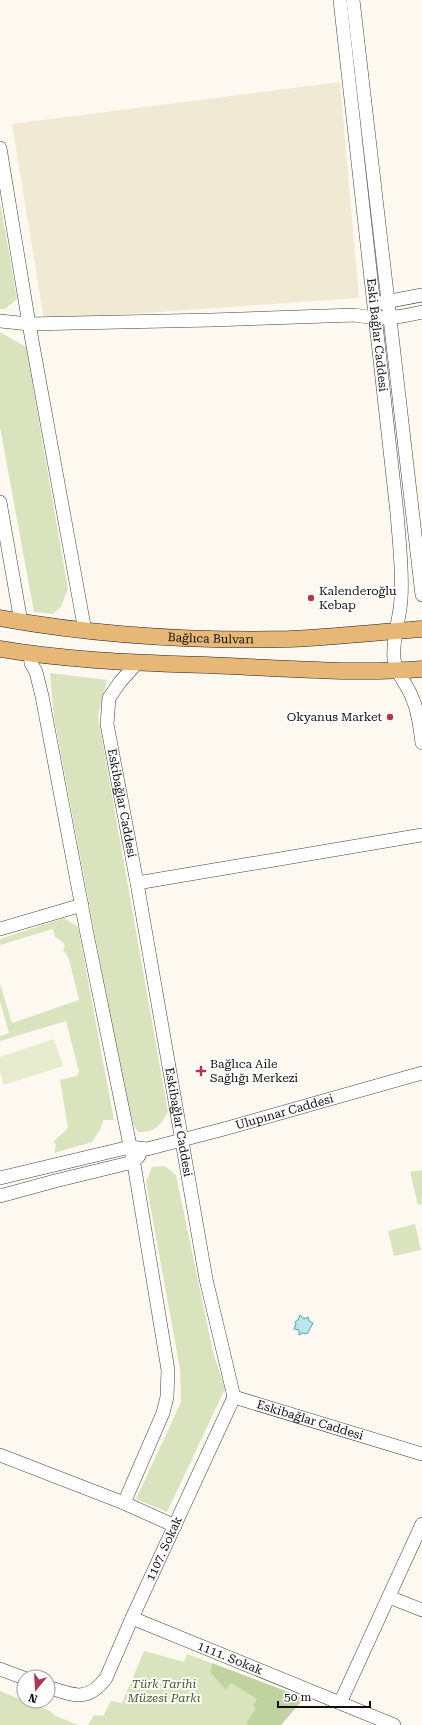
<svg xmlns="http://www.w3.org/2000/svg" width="422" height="1725" viewBox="0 0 422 1725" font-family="'Roboto Serif',serif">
	<rect width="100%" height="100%" fill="#fdf9f1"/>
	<path fill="#f0e9d4" d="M 340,82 L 359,298 L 44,320 L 12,124 Z"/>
	<path fill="#d9e4be" d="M 0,202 L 17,299 L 5,309 L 0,309 Z
		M 0,332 L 26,347 L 68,589 L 61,607 L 53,614 L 34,612 L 0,427 Z
		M 50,673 L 107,680 L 98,716 L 168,1112 C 161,1125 154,1133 138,1132 L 133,1124 L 104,983 L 54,717 Z
		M 64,918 L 78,927 L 114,1120 L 103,1120 L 101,1128 L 92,1142 L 54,1153 L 56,1145 L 54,1141 L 68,1128 L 60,1080 L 77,1076 L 79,1072 L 66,1021 L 0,1041 L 0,1036 L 9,1033 L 0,1001 L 0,984 L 12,1023 L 79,1000 L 70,963 L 68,957 L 63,950 L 65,947 L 63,942 L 55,937 L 53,929 L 0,945 L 0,939 Z
		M 165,1166 L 176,1175 L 213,1352 L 225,1389 L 167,1512 L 136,1499 L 181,1402 L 180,1369 L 146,1182 L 152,1167 Z
		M 422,1170 L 422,1204 L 418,1205 L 410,1172 Z
		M 415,1224 L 421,1250 L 394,1256 L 388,1231 Z
		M 144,1651 L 184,1662 L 187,1654 L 304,1698 L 281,1725 L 88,1725 L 94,1715 L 103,1716 L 111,1701 L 122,1703 Z
		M 0,1691 L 50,1711 L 54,1715 L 78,1725 L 0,1725 Z"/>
	<path fill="#c0d2a0" d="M 212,1663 L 304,1698 L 281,1725 L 249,1725 L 246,1723 L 256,1708 L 253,1706 L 257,1699 L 231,1683 L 226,1690 L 211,1673 Z"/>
	<path fill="#e7eccf" d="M 54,1039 L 63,1066 L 4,1085 L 0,1072 L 0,1057 Z"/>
	<path fill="#bce5ee" stroke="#4ca4bc" d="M 300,1315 L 304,1319 L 308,1317 L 309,1321 L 313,1323 L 307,1334 L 303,1333 L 299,1335 L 299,1330 L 294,1329 L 296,1324 L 295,1322 L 298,1320 Z"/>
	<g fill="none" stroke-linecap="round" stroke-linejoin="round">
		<defs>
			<g id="minor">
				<path id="s1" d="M 340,0 L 397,513 C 399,541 403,570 401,599 C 400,619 392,639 394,659 C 396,673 406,683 411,695 C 418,710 420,727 422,743"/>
				<path d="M 353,0 L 422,595"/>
				<path d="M 0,148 L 29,324 L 85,631"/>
				<path d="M 380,303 L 422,295"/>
				<path d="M 0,321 L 29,324 L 212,320 L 355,315 C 381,320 396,318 422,312"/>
				<path d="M 0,502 L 21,622"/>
				<path d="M 30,654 L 31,663 L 36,672 L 42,696 L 87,934 L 135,1170 L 168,1370 L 167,1397 L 163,1413 L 124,1503"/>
				<path id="s2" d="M 138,662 L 120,682 L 109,698 L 107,724 L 137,883 L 206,1279 L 234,1397 L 422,1454"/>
				<path d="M 137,883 L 422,835"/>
				<path d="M 0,929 L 82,905"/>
				<path id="s3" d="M 0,1178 L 130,1147 L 147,1149 L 224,1129 L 422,1073"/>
				<path d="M 0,1196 L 55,1181 L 133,1162 L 139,1156"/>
				<path d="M 0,1455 L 124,1503 L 175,1526"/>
				<path d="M 389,1597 L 422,1610"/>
				<path id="s4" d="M 132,1618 L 394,1725"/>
				<path d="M 0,1669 L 24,1678"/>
				<path id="s5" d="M 48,1687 C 74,1696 88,1702 106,1678 L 132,1618 L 234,1397"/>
				<path d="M 340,1703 L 422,1524"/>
			</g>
			<g id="major">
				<path id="s6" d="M 0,618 C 94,635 193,641 289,639 C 334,637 378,632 422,629"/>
				<path d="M 0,649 C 76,662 152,663 229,666 C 293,669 358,674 422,669"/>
			</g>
		</defs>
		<use href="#minor" stroke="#414141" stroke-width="14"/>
		<use href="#major" stroke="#1f1f1f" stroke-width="17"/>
		<use href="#minor" stroke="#fff" stroke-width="13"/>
		<use href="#major" stroke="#e7b777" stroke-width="16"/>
	</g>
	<g fill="#ad3853" stroke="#fff" stroke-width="1.5">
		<circle cx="311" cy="598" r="4"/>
		<circle cx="390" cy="717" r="4"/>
		<path d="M199 1065h4v4h4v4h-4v4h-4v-4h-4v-4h4z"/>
	</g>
	<g text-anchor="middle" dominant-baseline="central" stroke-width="4" stroke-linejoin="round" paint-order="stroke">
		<g font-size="12" fill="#0e0e0e" stroke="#fff">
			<text stroke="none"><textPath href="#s1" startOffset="337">Eski Bağlar Caddesi</textPath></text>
			<text stroke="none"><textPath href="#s6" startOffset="212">Bağlıca Bulvarı</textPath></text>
			<text stroke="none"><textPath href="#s2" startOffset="153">Eskibağlar Caddesi</textPath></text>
			<text stroke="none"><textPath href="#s3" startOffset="293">Ulupınar Caddesi</textPath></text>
			<text stroke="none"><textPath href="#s2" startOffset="477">Eskibağlar Caddesi</textPath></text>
			<text stroke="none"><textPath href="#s2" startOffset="837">Eskibağlar Caddesi</textPath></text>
			<text stroke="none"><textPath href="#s5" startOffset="207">1107. Sokak</textPath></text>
			<text stroke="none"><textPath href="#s4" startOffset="106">1111. Sokak</textPath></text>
		</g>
		<g font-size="12" fill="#0e0e0e" stroke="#fff" text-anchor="start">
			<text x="319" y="591">Kalenderoğlu<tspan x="319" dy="14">Kebap</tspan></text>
			<text x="382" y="717" text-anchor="end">Okyanus Market</text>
			<text x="210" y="1064">Bağlıca Aile<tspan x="210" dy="14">Sağlığı Merkezi</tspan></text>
		</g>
		<g font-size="12" font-style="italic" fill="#3c5e26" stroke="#fff">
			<text x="164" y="1684">Türk Tarihi<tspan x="164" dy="14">Müzesi Parkı</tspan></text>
		</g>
	</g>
	<g transform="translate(36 1689) rotate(198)"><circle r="19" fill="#ffffff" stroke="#9f9f9f"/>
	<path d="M0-3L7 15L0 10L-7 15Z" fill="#ad3853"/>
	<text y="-6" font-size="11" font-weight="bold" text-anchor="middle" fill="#0e0e0e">N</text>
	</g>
	<path d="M278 1701v6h92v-6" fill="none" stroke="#0e0e0e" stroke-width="2"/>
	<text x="284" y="1701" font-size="12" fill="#0e0e0e" stroke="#ffffff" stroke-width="3" paint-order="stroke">50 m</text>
</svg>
